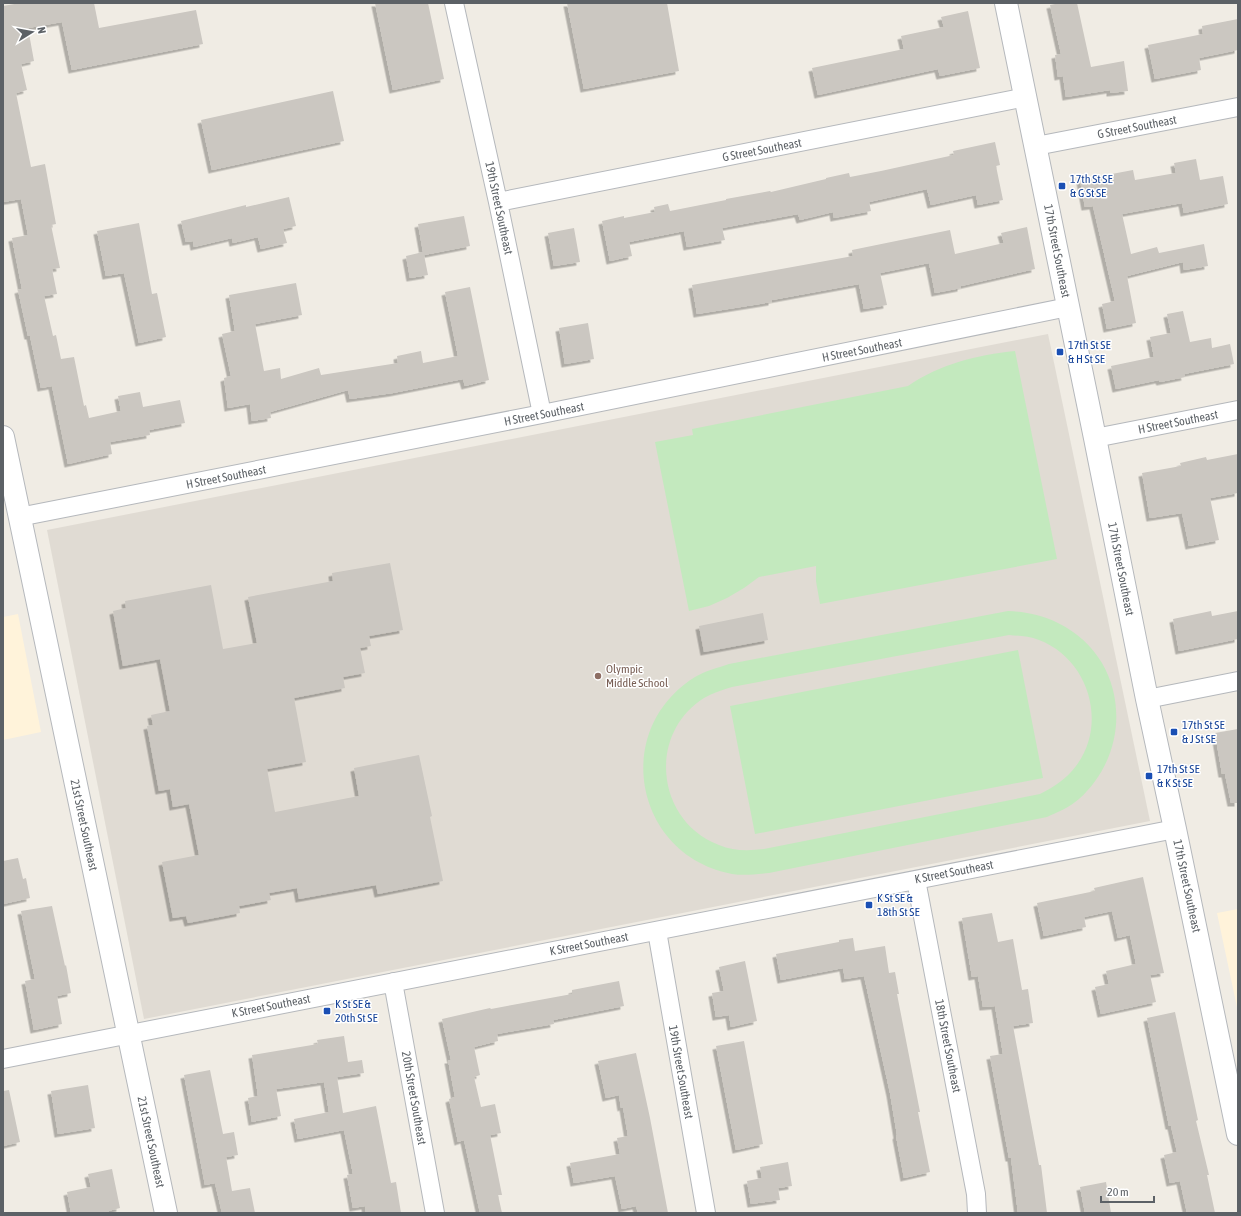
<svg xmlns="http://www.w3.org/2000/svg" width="1241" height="1216" viewBox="0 0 1241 1216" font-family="'Asap Condensed',sans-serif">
	<defs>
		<filter id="shadow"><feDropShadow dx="-3.5" dy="3.5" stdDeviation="0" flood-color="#0004"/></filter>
	</defs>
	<rect width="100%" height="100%" fill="#f0ece4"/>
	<path fill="#fff3da" d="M 18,614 L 41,732 L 3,740 L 3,617 Z
		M 1238,909 L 1238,1012 L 1217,913 Z"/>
	<path fill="#e0dbd3" d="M 1048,334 L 1150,821 L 144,1019 L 47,530 Z"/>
	<path fill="#c3e9be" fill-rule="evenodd" d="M 1015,351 L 1057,559 L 820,604 L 816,581 L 816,566 L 759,577 L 744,588 L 727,598 L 709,606 L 689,611 L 655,442 L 693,435 L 692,429 L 908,386 C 940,364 977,355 1015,351 Z
		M 1008,611 C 1026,612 1042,615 1058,623 C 1128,657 1135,749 1079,799 C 1070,807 1058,812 1047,817 L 769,873 C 757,874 744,876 732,874 C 635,856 610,730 695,677 C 705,671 717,668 729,664 ZM 1009,635 C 1019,636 1029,636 1039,640 C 1089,659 1108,724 1076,766 C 1066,779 1054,787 1040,794 L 764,849 C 748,851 733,851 719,845 C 656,821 647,734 704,698 C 713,693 722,690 732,687 Z
		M 1018,650 L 1043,778 L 755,834 L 730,706 Z"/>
	<path fill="#cbc7c1" filter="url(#shadow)" d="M 20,3 L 94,3 L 99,28 L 196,10 L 203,44 L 72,70 L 62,22 L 28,28 L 34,61 L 21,64 L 27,90 L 16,93 L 31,167 L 45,164 L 56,224 L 51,225 L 60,268 L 52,269 L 57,294 L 44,296 L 53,336 L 56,335 L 61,359 L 74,357 L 84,406 L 86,405 L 89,418 L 121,411 L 118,396 L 140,392 L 143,407 L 180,400 L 185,423 L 149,430 L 150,435 L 110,442 L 112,454 L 68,464 L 52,386 L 41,388 L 30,336 L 28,336 L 18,290 L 22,289 L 12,238 L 28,235 L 21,199 L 3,202 L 3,6 Z
		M 375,3 L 428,3 L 444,79 L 393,90 Z
		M 567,3 L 667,3 L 679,71 L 584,89 Z
		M 1060,3 L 1077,3 L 1091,67 L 1124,61 L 1128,91 L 1110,93 L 1110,90 L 1066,97 L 1063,76 L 1058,77 L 1055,55 L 1061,54 L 1050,5 Z
		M 968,11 L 980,68 L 940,76 L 938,69 L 818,95 L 812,68 L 904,49 L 901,36 L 944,27 L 941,17 Z
		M 1238,19 L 1238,50 L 1199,58 L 1201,70 L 1155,79 L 1148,45 L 1203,34 L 1202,26 Z
		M 333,91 L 344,141 L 212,170 L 201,120 Z
		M 995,142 L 1000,165 L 996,166 L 1003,200 L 978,205 L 976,195 L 931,205 L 927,189 L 869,202 L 871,211 L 834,218 L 833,212 L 800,220 L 798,214 L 722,228 L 725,240 L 687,247 L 684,231 L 629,242 L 632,256 L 610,261 L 602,221 L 624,216 L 624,218 L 655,212 L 654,207 L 668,204 L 670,211 L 726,200 L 726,199 L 770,191 L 771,192 L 826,179 L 826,178 L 849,173 L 850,177 L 881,171 L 954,155 L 953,151 Z
		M 1196,159 L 1200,180 L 1223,176 L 1228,204 L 1184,213 L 1182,203 L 1122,214 L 1131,254 L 1157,247 L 1159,253 L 1204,244 L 1208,266 L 1184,270 L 1183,262 L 1127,276 L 1136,323 L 1107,329 L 1102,304 L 1115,301 L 1093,206 L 1085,207 L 1080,180 L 1133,170 L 1135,180 L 1176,173 L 1174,163 Z
		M 289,197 L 296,226 L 283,229 L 287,243 L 261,249 L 258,237 L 233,243 L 232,238 L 194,247 L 193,241 L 186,242 L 181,221 L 246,205 L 246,207 Z
		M 464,216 L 470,246 L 424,255 L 428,275 L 410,278 L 406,256 L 423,252 L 418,224 Z
		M 139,223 L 152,294 L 157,293 L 166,337 L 139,343 L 124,273 L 106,276 L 97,231 Z
		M 1027,227 L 1035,269 L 961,286 L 961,288 L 935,293 L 929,263 L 880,273 L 887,305 L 864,309 L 859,284 L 772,300 L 772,302 L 697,314 L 692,285 L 853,256 L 852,250 L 950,230 L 955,254 L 1004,243 L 1001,233 Z
		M 574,228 L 580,262 L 554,266 L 548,233 Z
		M 296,283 L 302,315 L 255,324 L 264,371 L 280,368 L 281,379 L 319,368 L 321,375 L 398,363 L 397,356 L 421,351 L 423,363 L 458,356 L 445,292 L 470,287 L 489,380 L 465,386 L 463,379 L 393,393 L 350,399 L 348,390 L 270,412 L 271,418 L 252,421 L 250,404 L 228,408 L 224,378 L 231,376 L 222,334 L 235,331 L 229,295 Z
		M 1183,311 L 1190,342 L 1211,338 L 1212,348 L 1230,344 L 1234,364 L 1184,374 L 1185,377 L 1160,382 L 1159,380 L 1116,389 L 1111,366 L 1154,357 L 1150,337 L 1171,333 L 1167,314 Z
		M 588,323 L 594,359 L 565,364 L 559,328 Z
		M 1238,454 L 1238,493 L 1210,498 L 1219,540 L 1189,546 L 1182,513 L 1150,518 L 1142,473 L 1181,466 L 1180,463 L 1206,457 L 1207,460 Z
		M 390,563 L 403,630 L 369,636 L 371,646 L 360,648 L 365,673 L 343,677 L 345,688 L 294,698 L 306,762 L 267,769 L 275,812 L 359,796 L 354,768 L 419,755 L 432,816 L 430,817 L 443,881 L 378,894 L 376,885 L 299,899 L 297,888 L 269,893 L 271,900 L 239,906 L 240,913 L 188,923 L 186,916 L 173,918 L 162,862 L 199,855 L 189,804 L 173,807 L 170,789 L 159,791 L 147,726 L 153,725 L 151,715 L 170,711 L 160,659 L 123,666 L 113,611 L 126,608 L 125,601 L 211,585 L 223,649 L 257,643 L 248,597 L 333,581 L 332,573 Z
		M 1211,611 L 1212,616 L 1238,611 L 1238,639 L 1179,651 L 1173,619 Z
		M 763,613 L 768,640 L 704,652 L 699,626 Z
		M 1238,729 L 1238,803 L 1231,803 L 1225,774 L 1222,774 L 1215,733 Z
		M 18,858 L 23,879 L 26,878 L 30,898 L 3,904 L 3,861 Z
		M 1143,877 L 1164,973 L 1150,975 L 1156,1002 L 1101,1014 L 1095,987 L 1109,984 L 1106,971 L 1136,964 L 1130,935 L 1118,938 L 1112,911 L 1084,917 L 1086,927 L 1044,936 L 1037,903 L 1095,891 L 1094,888 Z
		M 52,906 L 65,966 L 66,965 L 71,993 L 57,996 L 62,1024 L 34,1030 L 25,981 L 35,979 L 21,911 Z
		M 992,913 L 998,942 L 1013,939 L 1022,990 L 1028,989 L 1033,1023 L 1013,1026 L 1039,1165 L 1041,1165 L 1047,1213 L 1018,1213 L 1011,1158 L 1009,1158 L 990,1056 L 1003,1054 L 995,1006 L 983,1007 L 978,976 L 972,977 L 962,918 Z
		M 853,938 L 855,951 L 885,946 L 889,973 L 895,972 L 899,994 L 897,994 L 920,1112 L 918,1112 L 930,1172 L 904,1178 L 896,1136 L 897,1135 L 890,1093 L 864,976 L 845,979 L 843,968 L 781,980 L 776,954 L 839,942 L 839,940 Z
		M 745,961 L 757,1021 L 731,1027 L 729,1015 L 716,1017 L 712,993 L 724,991 L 719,967 Z
		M 619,981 L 624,1006 L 553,1020 L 554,1024 L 497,1034 L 498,1041 L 474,1047 L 480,1075 L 474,1077 L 481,1107 L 495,1104 L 501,1133 L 490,1135 L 502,1195 L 498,1195 L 502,1213 L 480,1213 L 464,1140 L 458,1142 L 449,1099 L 455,1097 L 448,1060 L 451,1060 L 442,1019 L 490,1008 L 491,1009 L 572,994 L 572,990 Z
		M 1175,1012 L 1198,1120 L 1196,1121 L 1209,1175 L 1207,1175 L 1215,1213 L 1187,1213 L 1180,1181 L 1170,1183 L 1164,1155 L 1177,1152 L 1171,1126 L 1169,1126 L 1147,1018 Z
		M 344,1036 L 348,1062 L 362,1060 L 364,1073 L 337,1077 L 343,1113 L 376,1106 L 391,1183 L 396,1182 L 401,1213 L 366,1213 L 365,1206 L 353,1208 L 347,1175 L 353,1174 L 344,1130 L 298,1139 L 294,1119 L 329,1112 L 324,1082 L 276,1089 L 281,1116 L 252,1122 L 248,1098 L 258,1096 L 252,1055 L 318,1044 L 317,1040 Z
		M 744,1041 L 763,1144 L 736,1150 L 716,1046 Z
		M 636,1053 L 650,1118 L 668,1213 L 638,1213 L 636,1206 L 622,1209 L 615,1176 L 574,1183 L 570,1163 L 620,1154 L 617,1138 L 628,1136 L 623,1107 L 621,1108 L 619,1095 L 606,1098 L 598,1061 Z
		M 210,1070 L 223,1134 L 234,1132 L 238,1155 L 226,1157 L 232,1191 L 250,1188 L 255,1213 L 222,1213 L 215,1183 L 205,1185 L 184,1075 Z
		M 88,1085 L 95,1128 L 58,1134 L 51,1091 Z
		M 9,1090 L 20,1142 L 3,1146 L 3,1091 Z
		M 788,1162 L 792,1186 L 778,1188 L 780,1200 L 751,1204 L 747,1181 L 762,1178 L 760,1167 Z
		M 112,1169 L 120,1208 L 108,1211 L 109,1213 L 71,1213 L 67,1192 L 91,1187 L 88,1174 Z
		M 1106,1182 L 1111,1213 L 1085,1213 L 1080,1187 Z"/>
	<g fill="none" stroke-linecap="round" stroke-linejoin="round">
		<defs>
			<path id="minor" d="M 454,3 L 498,202 L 542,414
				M 1036,146 L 1238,107
				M 498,202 L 1026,97
				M 1095,438 L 1238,410
				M 19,517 L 542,414 L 1068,307
				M 1147,699 L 1238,681
				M 916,880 L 976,1194 L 977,1213
				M 657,931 L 706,1213
				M 393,982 L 435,1213
				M 3,1059 L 1175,829"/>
			<path id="tertiary" d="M 1006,3 L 1095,438 L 1147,699 L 1175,829 L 1238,1134
				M 3,437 L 166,1213"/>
		</defs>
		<use href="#minor" stroke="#b5b8bc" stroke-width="20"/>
		<use href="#tertiary" stroke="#b5b8bc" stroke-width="24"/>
		<use href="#minor" stroke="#fff" stroke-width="18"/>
		<use href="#tertiary" stroke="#fff" stroke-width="22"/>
	</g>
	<g fill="#1a4fb4" stroke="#fff" stroke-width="1.5">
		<rect x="1058" y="182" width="8" height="8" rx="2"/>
		<rect x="1056" y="348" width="8" height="8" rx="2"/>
		<rect x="1170" y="728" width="8" height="8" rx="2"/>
		<rect x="1145" y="772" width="8" height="8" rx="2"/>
		<rect x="865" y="901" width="8" height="8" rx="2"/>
		<rect x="323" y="1007" width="8" height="8" rx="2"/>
	</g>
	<circle fill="#8d6e63" stroke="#fff" stroke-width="1.5" cx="598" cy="676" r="4"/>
	<g text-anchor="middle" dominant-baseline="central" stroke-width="3" stroke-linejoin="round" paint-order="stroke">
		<g font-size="12" fill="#5c6166" stroke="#fff">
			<text transform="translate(1137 127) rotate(-11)">G Street Southeast</text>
			<text transform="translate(762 150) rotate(-11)">G Street Southeast</text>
			<text transform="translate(499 208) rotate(78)">19th Street Southeast</text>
			<text transform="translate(1057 251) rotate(79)">17th Street Southeast</text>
			<text transform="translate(862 350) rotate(-11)">H Street Southeast</text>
			<text transform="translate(544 414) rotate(-11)">H Street Southeast</text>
			<text transform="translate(1178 422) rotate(-11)">H Street Southeast</text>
			<text transform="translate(226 477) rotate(-11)">H Street Southeast</text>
			<text transform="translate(1121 569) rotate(79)">17th Street Southeast</text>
			<text transform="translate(84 825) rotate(78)">21st Street Southeast</text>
			<text transform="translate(954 872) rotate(-11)">K Street Southeast</text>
			<text transform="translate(1187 886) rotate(78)">17th Street Southeast</text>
			<text transform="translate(589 944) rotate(-11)">K Street Southeast</text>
			<text transform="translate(271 1006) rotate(-11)">K Street Southeast</text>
			<text transform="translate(948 1046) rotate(79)">18th Street Southeast</text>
			<text transform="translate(681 1072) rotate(80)">19th Street Southeast</text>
			<text transform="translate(414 1098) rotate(80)">20th Street Southeast</text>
			<text transform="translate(151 1142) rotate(78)">21st Street Southeast</text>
		</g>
		<g font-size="12" fill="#164399" stroke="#fff" text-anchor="start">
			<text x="1070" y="179">17th St SE<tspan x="1070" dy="14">&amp; G St SE</tspan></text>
			<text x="1068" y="345">17th St SE<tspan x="1068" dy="14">&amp; H St SE</tspan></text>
			<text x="1182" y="725">17th St SE<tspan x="1182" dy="14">&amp; J St SE</tspan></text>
			<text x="1157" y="769">17th St SE<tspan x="1157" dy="14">&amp; K St SE</tspan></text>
			<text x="877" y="898">K St SE &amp;<tspan x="877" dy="14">18th St SE</tspan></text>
			<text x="335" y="1004">K St SE &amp;<tspan x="335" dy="14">20th St SE</tspan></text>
		</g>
		<g font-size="12" fill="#785e54" stroke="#fff" text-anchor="start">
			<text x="606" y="669">Olympic<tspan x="606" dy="14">Middle School</tspan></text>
		</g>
	</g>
	<rect width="1241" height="1216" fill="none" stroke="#5c6166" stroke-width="8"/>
	<g transform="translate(32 32) rotate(79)" stroke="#ffffff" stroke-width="3" paint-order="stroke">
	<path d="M0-3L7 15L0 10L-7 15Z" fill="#5c6166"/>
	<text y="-6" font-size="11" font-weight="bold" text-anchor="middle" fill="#5c6166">N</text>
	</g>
	<path d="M1101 1196v6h53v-6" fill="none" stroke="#5c6166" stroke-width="2"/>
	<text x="1107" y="1196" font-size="12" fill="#5c6166" stroke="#ffffff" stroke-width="3" paint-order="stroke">20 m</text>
</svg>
